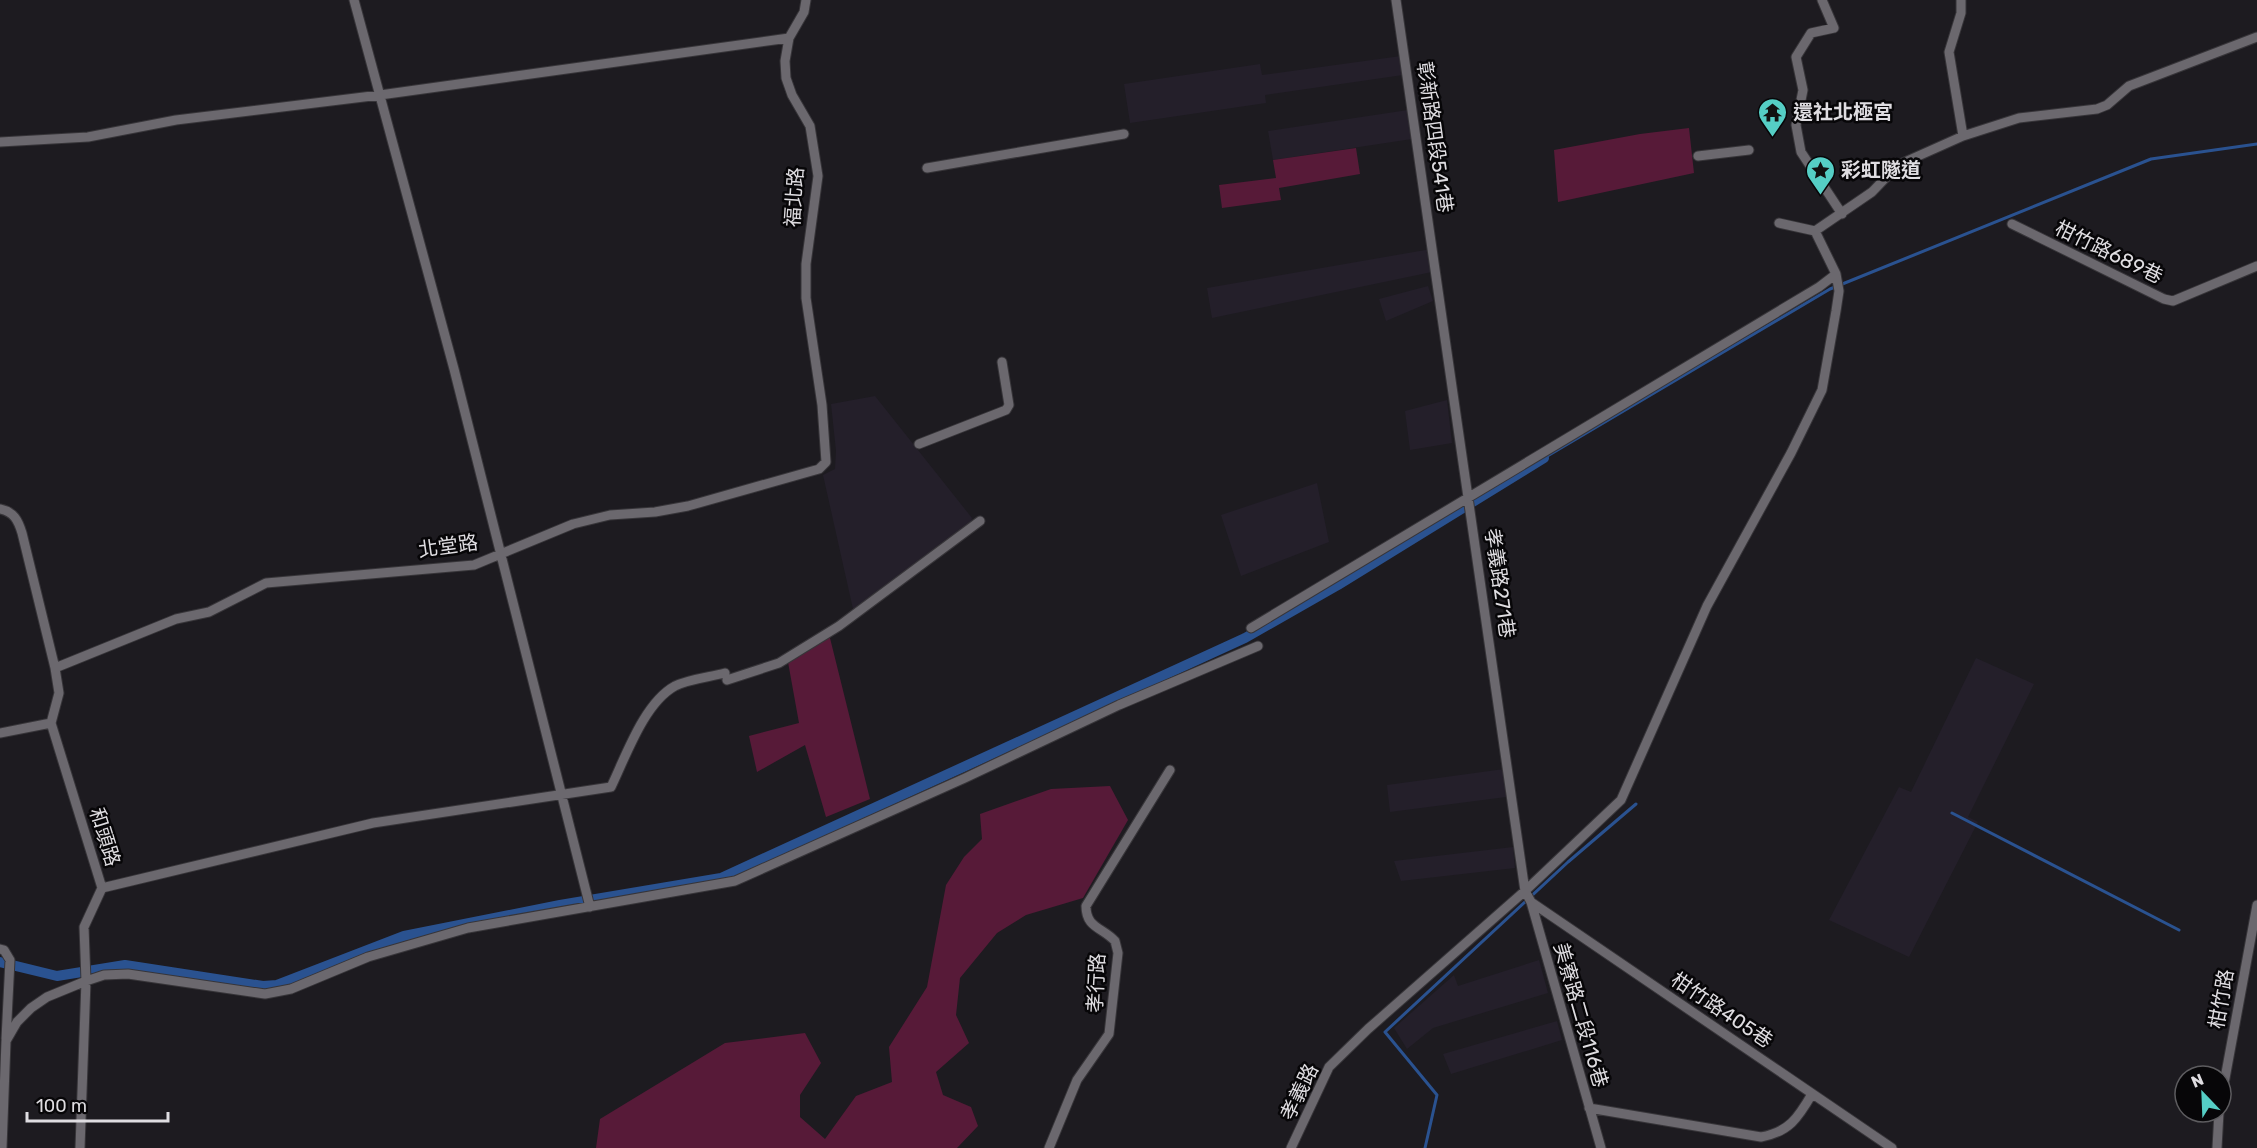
<svg xmlns="http://www.w3.org/2000/svg" width="2257" height="1148" viewBox="0 0 2257 1148" font-family="Rubik,'Noto Sans TC',sans-serif">
	<rect width="100%" height="100%" fill="#1d1b20"/>
	<path fill="#241f2a" d="M 1401,56 L 1403,75 L 1265,95 L 1266,103 L 1130,123 L 1124,84 L 1260,64 L 1262,75 Z
		M 1408,110 L 1412,139 L 1273,160 L 1268,131 Z
		M 1431,249 L 1432,272 L 1212,318 L 1207,288 Z
		M 1428,286 L 1433,301 L 1386,321 L 1379,299 Z
		M 875,396 L 972,518 L 971,523 L 853,609 L 823,475 L 835,469 L 836,451 L 831,404 Z
		M 1447,400 L 1452,443 L 1410,450 L 1405,411 Z
		M 1317,483 L 1329,542 L 1241,576 L 1221,515 Z
		M 1976,658 L 2034,684 L 1968,817 L 1978,822 L 1909,957 L 1829,920 L 1899,787 L 1911,792 Z
		M 1504,769 L 1506,797 L 1390,812 L 1387,785 Z
		M 1513,847 L 1515,868 L 1401,881 L 1394,861 Z
		M 1539,960 L 1548,993 L 1433,1028 L 1407,1049 L 1394,1028 L 1454,975 L 1458,986 Z
		M 1557,1021 L 1562,1040 L 1451,1074 L 1443,1054 Z"/>
	<path fill="#571a38" d="M 1689,128 L 1694,173 L 1558,202 L 1554,150 L 1640,134 Z
		M 1356,148 L 1360,174 L 1279,188 L 1281,200 L 1222,208 L 1219,185 L 1276,178 L 1273,160 Z
		M 829,634 L 870,799 L 826,817 L 805,745 L 757,772 L 749,736 L 799,723 L 788,662 Z
		M 1110,786 L 1128,820 L 1083,898 L 1026,915 L 997,933 L 960,978 L 956,1015 L 969,1043 L 936,1072 L 943,1095 L 971,1107 L 978,1126 L 957,1148 L 596,1148 L 600,1119 L 725,1043 L 805,1033 L 821,1063 L 800,1095 L 800,1117 L 825,1139 L 856,1096 L 892,1082 L 889,1047 L 927,987 L 946,885 L 964,857 L 982,839 L 980,814 L 1051,789 Z"/>
	<g fill="none" stroke-linecap="round" stroke-linejoin="round">
		<path stroke="#2a5290" stroke-width="3" d="M 1544,458 L 1830,289 L 2151,159 L 2257,144
			M 1952,813 L 2179,930
			M 1425,1148 L 1437,1095 L 1385,1032 L 1568,862 L 1636,804"/>
		<path stroke="#2a5290" stroke-width="10" d="M 0,962 L 57,976 L 125,965 L 263,986 L 277,985 L 404,936 L 560,905 L 721,878 L 1245,638 L 1338,585 L 1544,458"/>
		<defs>
			<path id="minor" d="M 354,0 L 454,369 L 590,907
				M 1396,0 L 1525,891 L 1531,902 L 1601,1148
				M 1822,0 L 1834,28 L 1811,33 L 1796,57 L 1803,90 L 1796,125 L 1801,152 L 1842,214
				M 1961,0 L 1961,13 L 1949,52 L 1963,136
				M 0,142 L 88,137 L 176,120 L 380,95 L 789,38
				M 1698,156 L 1749,150
				M 927,168 L 1124,134
				M 1779,223 L 1815,231 L 1836,274
				M 2012,224 L 2164,299 L 2173,301 L 2257,266
				M 1815,231 L 1872,192 L 1898,165 L 1963,136 L 2019,118 L 2097,109 L 2107,105 L 2129,86 L 2257,37
				M 919,444 L 1006,410 L 1009,405 L 1002,362
				M 0,509 C 14,512 18,520 22,533 L 55,668 L 59,693 L 51,723 L 102,888 L 84,927 L 86,981 L 80,1148
				M 1251,628 L 1819,287 L 1836,274 L 1839,291 L 1836,311 L 1822,390 L 1791,453 L 1707,606 L 1621,800 L 1525,891 L 1368,1029 L 1329,1067 L 1291,1148
				M 55,668 L 176,619 L 209,612 L 266,583 L 474,565 L 573,524 L 610,515 L 655,512 L 688,506 L 819,469 L 826,462 L 822,405 L 806,298 L 806,264 L 818,176 L 810,126 L 792,95 L 786,78 L 785,61 L 789,38 L 804,12 L 806,0
				M 727,680 L 779,663 L 839,626 L 980,521
				M 0,733 L 51,723
				M 102,888 L 373,823 L 611,787 C 626,756 644,703 675,686 C 689,679 710,677 725,673
				M 1531,902 L 1892,1148
				M 0,949 L 4,950 L 10,960 L 6,1039
				M 2221,1100 L 2257,905
				M 1589,1108 L 1761,1137 C 1789,1132 1798,1118 1812,1094
				M 2,1148 L 6,1041 L 17,1022 L 31,1008 L 47,997 L 86,981 L 104,975 L 128,974 L 265,994 L 291,989 L 368,957 L 468,928 L 735,881 L 965,778 L 1119,705 L 1258,646
				M 1049,1148 L 1077,1080 L 1109,1034 L 1118,953 L 1115,941 C 1102,927 1086,928 1086,906 L 1170,770
				M 2217,1148 L 2219,1112"/>
		</defs>
		<use href="#minor" stroke="#373539" stroke-width="11"/>
		<use href="#minor" stroke="#6b686e" stroke-width="9"/>
	</g>
	<defs>
		<symbol id="temple-pin" viewBox="-11 -11 22 30"><path d="M0 17L-7.5 6A9.5 9.5 0 1 1 7.5 6Z" fill="#55cec5" stroke="#070608"/><path d="M0-6L5-2H3V0L6.5 2.5H4V6H1.5V3h-3V6H-4V2.5H-6.5L-3 0V-2H-5Z" fill="#111"/></symbol>
		<symbol id="sight-pin" viewBox="-11 -11 22 30"><path d="M0 17L-7.5 6A9.5 9.5 0 1 1 7.5 6Z" fill="#55cec5" stroke="#070608"/><path d="M0-6L1.8-2.2L6-1.7L2.9 1.2L3.7 5.4L0 3.3L-3.7 5.4L-2.9 1.2L-6-1.7L-1.8-2.2Z" fill="#111"/></symbol>
	</defs>
	<g fill-rule="evenodd">
		<use href="#temple-pin" x="1756" y="96" width="33" height="45"/>
		<use href="#sight-pin" x="1804" y="154" width="33" height="45"/>
	</g>
	<g text-anchor="middle" dominant-baseline="central" stroke-width="5" stroke-linejoin="round" paint-order="stroke">
		<g font-size="20" font-weight="bold" fill="#dfdde1" stroke="#070608" text-anchor="start">
			<text x="1793" y="112">還社北極宮</text>
			<text x="1841" y="170">彩虹隧道</text>
		</g>
		<g font-size="20" fill="#dfdde1" stroke="#070608">
			<text transform="translate(1435 137) rotate(82)">彰新路四段541巷</text>
			<text transform="translate(794 197) rotate(-86)">福北路</text>
			<text transform="translate(2109 252) rotate(26)">柑竹路689巷</text>
			<text transform="translate(448 546) rotate(-8)">北堂路</text>
			<text transform="translate(1500 583) rotate(82)">孝義路271巷</text>
			<text transform="translate(105 837) rotate(73)">和頭路</text>
			<text transform="translate(1096 983) rotate(-87)">孝行路</text>
			<text transform="translate(2221 999) rotate(-80)">柑竹路</text>
			<text transform="translate(1722 1010) rotate(34)">柑竹路405巷</text>
			<text transform="translate(1581 1015) rotate(74)">美寮路二段116巷</text>
			<text transform="translate(1299 1092) rotate(-64)">孝義路</text>
		</g>
	</g>
	<g transform="translate(2203 1094) rotate(337)"><circle r="28" fill="#070608" stroke="#5d5c5f" stroke-width="1.5"/>
	<path d="M0-4.5L10 22L0 15L-10 22Z" fill="#55cec5"/>
	<text y="-9" font-size="16" font-weight="bold" text-anchor="middle" fill="#dfdde1">N</text>
	</g>
	<path d="M27 1112v9h141v-9" fill="none" stroke="#dfdde1" stroke-width="3"/>
	<text x="36" y="1112" font-size="18" fill="#dfdde1" stroke="#070608" stroke-width="4.5" paint-order="stroke">100 m</text>
</svg>
